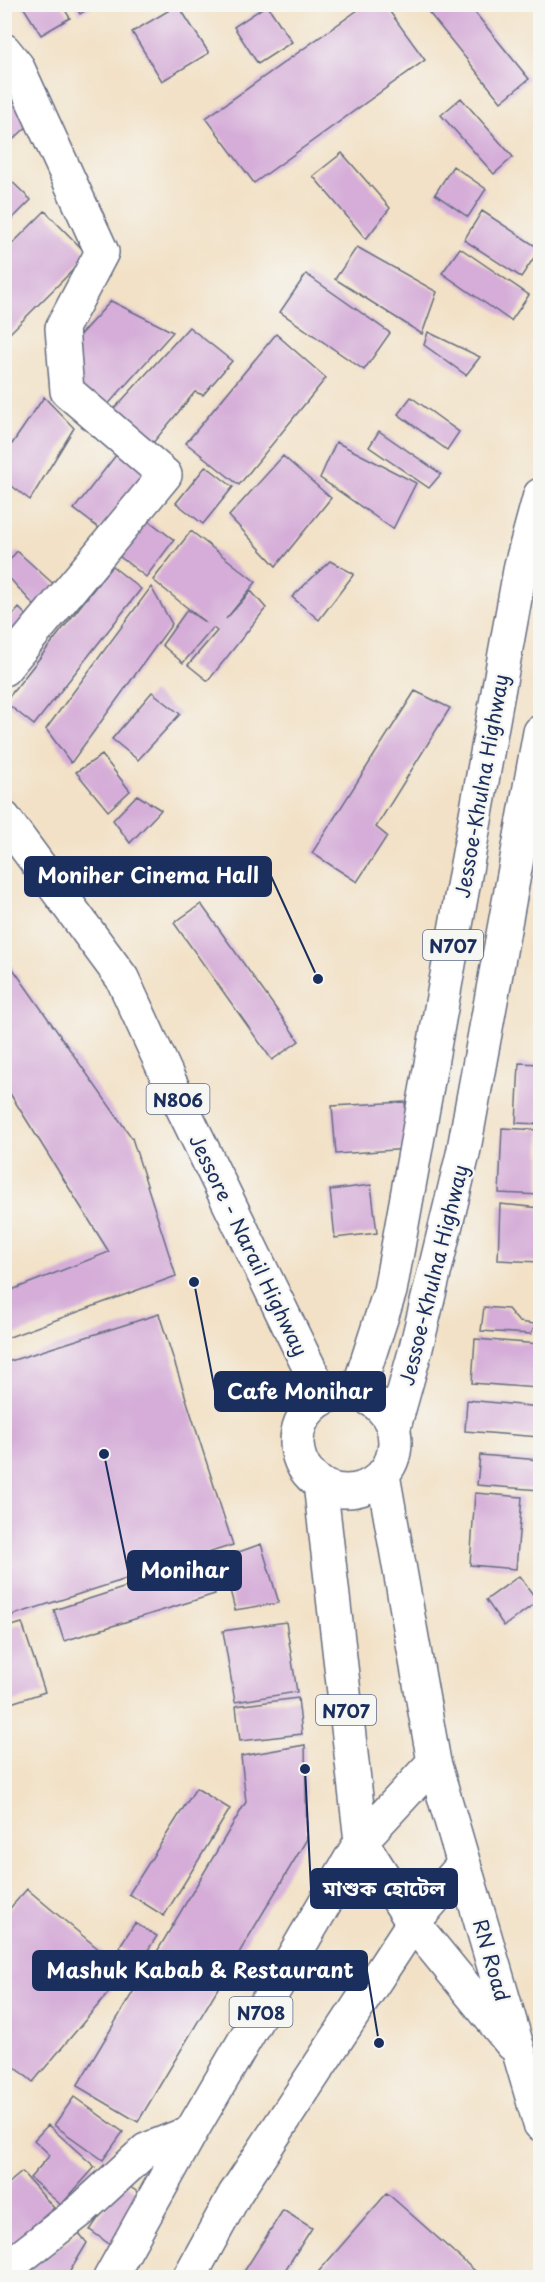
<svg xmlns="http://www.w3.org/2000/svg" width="545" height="2282" viewBox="0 0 545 2282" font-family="'Playpen Sans','Noto Sans Bengali',sans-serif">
	<rect width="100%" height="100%" fill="#f6f6f2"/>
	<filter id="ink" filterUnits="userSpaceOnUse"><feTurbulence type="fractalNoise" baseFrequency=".0167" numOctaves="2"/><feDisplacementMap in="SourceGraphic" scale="12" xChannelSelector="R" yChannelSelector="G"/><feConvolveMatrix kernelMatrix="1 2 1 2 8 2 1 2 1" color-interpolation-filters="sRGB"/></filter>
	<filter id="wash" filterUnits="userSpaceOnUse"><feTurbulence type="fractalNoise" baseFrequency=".008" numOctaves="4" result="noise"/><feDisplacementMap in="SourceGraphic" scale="24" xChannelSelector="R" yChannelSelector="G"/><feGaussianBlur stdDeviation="1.35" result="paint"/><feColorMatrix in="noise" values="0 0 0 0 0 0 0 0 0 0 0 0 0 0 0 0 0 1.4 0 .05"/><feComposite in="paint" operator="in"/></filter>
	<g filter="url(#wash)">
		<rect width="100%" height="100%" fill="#f2e1c6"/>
		<g id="blocks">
			<path fill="#d5add8" d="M 74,4 L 96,4 L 80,14 Z
				M 422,4 L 468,4 L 529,79 L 501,102 Z
				M 22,5 L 62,5 L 70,18 L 41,35 Z
				M 178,5 L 209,53 L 162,81 L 132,32 Z
				M 267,5 L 292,42 L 258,64 L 234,27 Z
				M 365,5 L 385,5 L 425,60 L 254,183 L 206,118 Z
				M 7,94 L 33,121 L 4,148 L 4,96 Z
				M 461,98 L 513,157 L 494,174 L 441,115 Z
				M 342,153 L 390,208 L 366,239 L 313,176 Z
				M 453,166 L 486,189 L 468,217 L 435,194 Z
				M 4,174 L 31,200 L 4,227 Z
				M 45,211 L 88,255 L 5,338 L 5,251 Z
				M 482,211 L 540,249 L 521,277 L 464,240 Z
				M 357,247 L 437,292 L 422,334 L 335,279 Z
				M 460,248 L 529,295 L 511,321 L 442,273 Z
				M 306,274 L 390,333 L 364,370 L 280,312 Z
				M 111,301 L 173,332 L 104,409 L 53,364 Z
				M 189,327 L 232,361 L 203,395 L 195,392 L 152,444 L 114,409 Z
				M 428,332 L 480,357 L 466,375 L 424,345 Z
				M 276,334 L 326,378 L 239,485 L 186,443 Z
				M 44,397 L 74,428 L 30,500 L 4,480 L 4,439 L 12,444 Z
				M 411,397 L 459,432 L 447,450 L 398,414 Z
				M 379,431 L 441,474 L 429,488 L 369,447 Z
				M 336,442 L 416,483 L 393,529 L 320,478 Z
				M 120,450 L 146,471 L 100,529 L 74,509 Z
				M 283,456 L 331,498 L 276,566 L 229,516 Z
				M 206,466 L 233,487 L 203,524 L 176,503 Z
				M 144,517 L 174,540 L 146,577 L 115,553 Z
				M 191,531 L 256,582 L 226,619 L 251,591 L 266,608 L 208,681 L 188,665 L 217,631 L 213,628 L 183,663 L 162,645 L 187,610 L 206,623 L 153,580 Z
				M 17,551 L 58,588 L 41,613 L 4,572 L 4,567 Z
				M 330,561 L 354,574 L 319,620 L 292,597 Z
				M 112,566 L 141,589 L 34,725 L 5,702 Z
				M 151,587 L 172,624 L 71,763 L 46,729 Z
				M 19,608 L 32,621 L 4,654 L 4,625 Z
				M 415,691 L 450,708 L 376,827 L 387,836 L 357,882 L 312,853 Z
				M 152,692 L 180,714 L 138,760 L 112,739 Z
				M 102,755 L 130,791 L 108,811 L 76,772 Z
				M 137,795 L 161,810 L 130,843 L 113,820 Z
				M 201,904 L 299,1041 L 272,1060 L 174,923 Z
				M 4,956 L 132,1138 L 176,1276 L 4,1339 L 4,1293 L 109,1252 L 4,1084 Z
				M 539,1006 L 540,1006 L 540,1032 L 536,1031 Z
				M 519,1063 L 540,1064 L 540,1124 L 516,1123 Z
				M 405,1102 L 409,1149 L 336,1154 L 332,1106 Z
				M 502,1128 L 540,1130 L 540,1195 L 499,1193 Z
				M 371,1185 L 377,1233 L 335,1238 L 330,1190 Z
				M 500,1204 L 540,1208 L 540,1262 L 498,1260 Z
				M 484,1307 L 508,1309 L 519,1322 L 535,1324 L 531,1334 L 481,1331 Z
				M 159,1314 L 233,1545 L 4,1618 L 4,1363 Z
				M 475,1339 L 540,1344 L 538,1388 L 472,1383 Z
				M 467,1400 L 540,1407 L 540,1437 L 465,1431 Z
				M 480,1455 L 540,1460 L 540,1490 L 477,1485 Z
				M 475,1493 L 522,1497 L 516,1569 L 470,1565 Z
				M 261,1544 L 279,1603 L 235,1610 L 222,1558 Z
				M 205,1562 L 215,1594 L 64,1641 L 54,1610 Z
				M 519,1576 L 538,1601 L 504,1626 L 486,1600 Z
				M 286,1622 L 297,1692 L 235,1702 L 223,1631 Z
				M 22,1623 L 45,1692 L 5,1705 L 5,1628 Z
				M 298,1698 L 302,1734 L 240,1741 L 236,1706 Z
				M 305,1745 L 307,1839 L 138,2122 L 77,2086 L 246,1802 L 241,1756 Z
				M 196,1788 L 230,1809 L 164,1916 L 129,1894 Z
				M 27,1889 L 126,1972 L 33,2082 L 4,2058 L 4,1915 Z
				M 135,1923 L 157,1936 L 141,1961 L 119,1947 Z
				M 74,2097 L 123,2132 L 103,2160 L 54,2125 Z
				M 48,2125 L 95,2167 L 61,2205 L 30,2178 L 50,2155 L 34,2140 Z
				M 22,2172 L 54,2208 L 4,2251 L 4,2187 Z
				M 123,2182 L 149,2200 L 116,2249 L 90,2230 Z
				M 387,2193 L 483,2278 L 313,2278 Z
				M 283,2210 L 312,2228 L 280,2278 L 240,2278 Z
				M 79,2233 L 87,2243 L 66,2278 L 14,2278 Z"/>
		</g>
	</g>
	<g filter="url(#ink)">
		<use href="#blocks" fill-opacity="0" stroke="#666d82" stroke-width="1.5"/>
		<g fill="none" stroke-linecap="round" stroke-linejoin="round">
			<defs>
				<path id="minor" d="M 4,50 L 17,66 L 102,252 L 62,328 L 67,391 L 165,475 L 4,669
					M 4,2270 L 80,2211 L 146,2150 L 191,2132"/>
				<path id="highway" d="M 4,818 L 122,978 L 168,1078 L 324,1398
					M297 1442a49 49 0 1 1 98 0a49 49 0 1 1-98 0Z
					M 357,1393 L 390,1291 L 521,565 L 540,495
					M 394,1427 L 415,1352 L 463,1154 L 540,732
					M 383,1475 L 434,1762 L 540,2124
					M 320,1483 L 361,1841 L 413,1923 L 512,2044
					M 110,2278 L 191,2132 L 361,1841 L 434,1762
					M 189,2278 L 235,2194 L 413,1923 L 464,1864"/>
			</defs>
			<use href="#minor" stroke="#666d82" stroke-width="36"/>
			<use href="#highway" stroke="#666d82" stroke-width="36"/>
			<use href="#minor" stroke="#fff" stroke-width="33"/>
			<use href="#highway" stroke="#fff" stroke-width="33"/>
		</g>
	</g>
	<g text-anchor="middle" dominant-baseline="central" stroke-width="5" stroke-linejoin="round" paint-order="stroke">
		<g fill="#f6f6f2" stroke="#5d6b8a" stroke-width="1.5">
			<rect x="423" y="930" width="60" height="30" rx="4.5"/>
			<rect x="146.5" y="1084" width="63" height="30" rx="4.5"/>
			<rect x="316" y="1695" width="60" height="30" rx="4.5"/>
			<rect x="229.5" y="1997" width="63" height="30" rx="4.5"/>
		</g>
		<g font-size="18" font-weight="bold" fill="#1b2f5e">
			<text x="453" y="945">N707</text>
			<text x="178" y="1099">N806</text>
			<text x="346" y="1710">N707</text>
			<text x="261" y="2012">N708</text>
		</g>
		<g font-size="20" fill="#1b2f5e" stroke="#f6f6f2">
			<text transform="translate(481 786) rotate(-80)">Jessoe-Khulna Highway</text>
			<text transform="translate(249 1245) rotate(64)">Jessore - Narail Highway</text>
			<text transform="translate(433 1275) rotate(-76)">Jessoe-Khulna Highway</text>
			<text transform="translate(492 1960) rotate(74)">RN Road</text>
		</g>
	</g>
	<path fill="none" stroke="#1b2f5e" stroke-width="2" d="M318 979L271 876M194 1282L215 1391M104 1454L128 1571M305 1769L311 1889M379 2043L367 1971"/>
	<g fill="#1b2f5e" stroke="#f6f6f2" stroke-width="2">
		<circle cx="318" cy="979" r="6"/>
		<circle cx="194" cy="1282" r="6"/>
		<circle cx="104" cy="1454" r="6"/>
		<circle cx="305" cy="1769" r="6"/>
		<circle cx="379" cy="2043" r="6"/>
	</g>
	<g fill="#1b2f5e" stroke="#1b2f5e" stroke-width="2">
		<rect x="25" y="857" width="246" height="39" rx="6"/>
		<rect x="215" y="1372" width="170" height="39" rx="6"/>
		<rect x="128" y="1551" width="113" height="39" rx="6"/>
		<rect x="311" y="1869" width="146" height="39" rx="6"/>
		<rect x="33" y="1951" width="334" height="39" rx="6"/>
	</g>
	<g font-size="21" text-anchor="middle" font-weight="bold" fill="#fff">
		<text x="148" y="883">Moniher Cinema Hall</text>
		<text x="300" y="1399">Cafe Monihar</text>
		<text x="185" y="1578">Monihar</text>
		<text x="384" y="1896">মাশুক হোটেল</text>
		<text x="200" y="1978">Mashuk Kabab &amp; Restaurant</text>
	</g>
	<rect width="545" height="2282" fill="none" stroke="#f6f6f2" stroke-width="24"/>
</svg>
